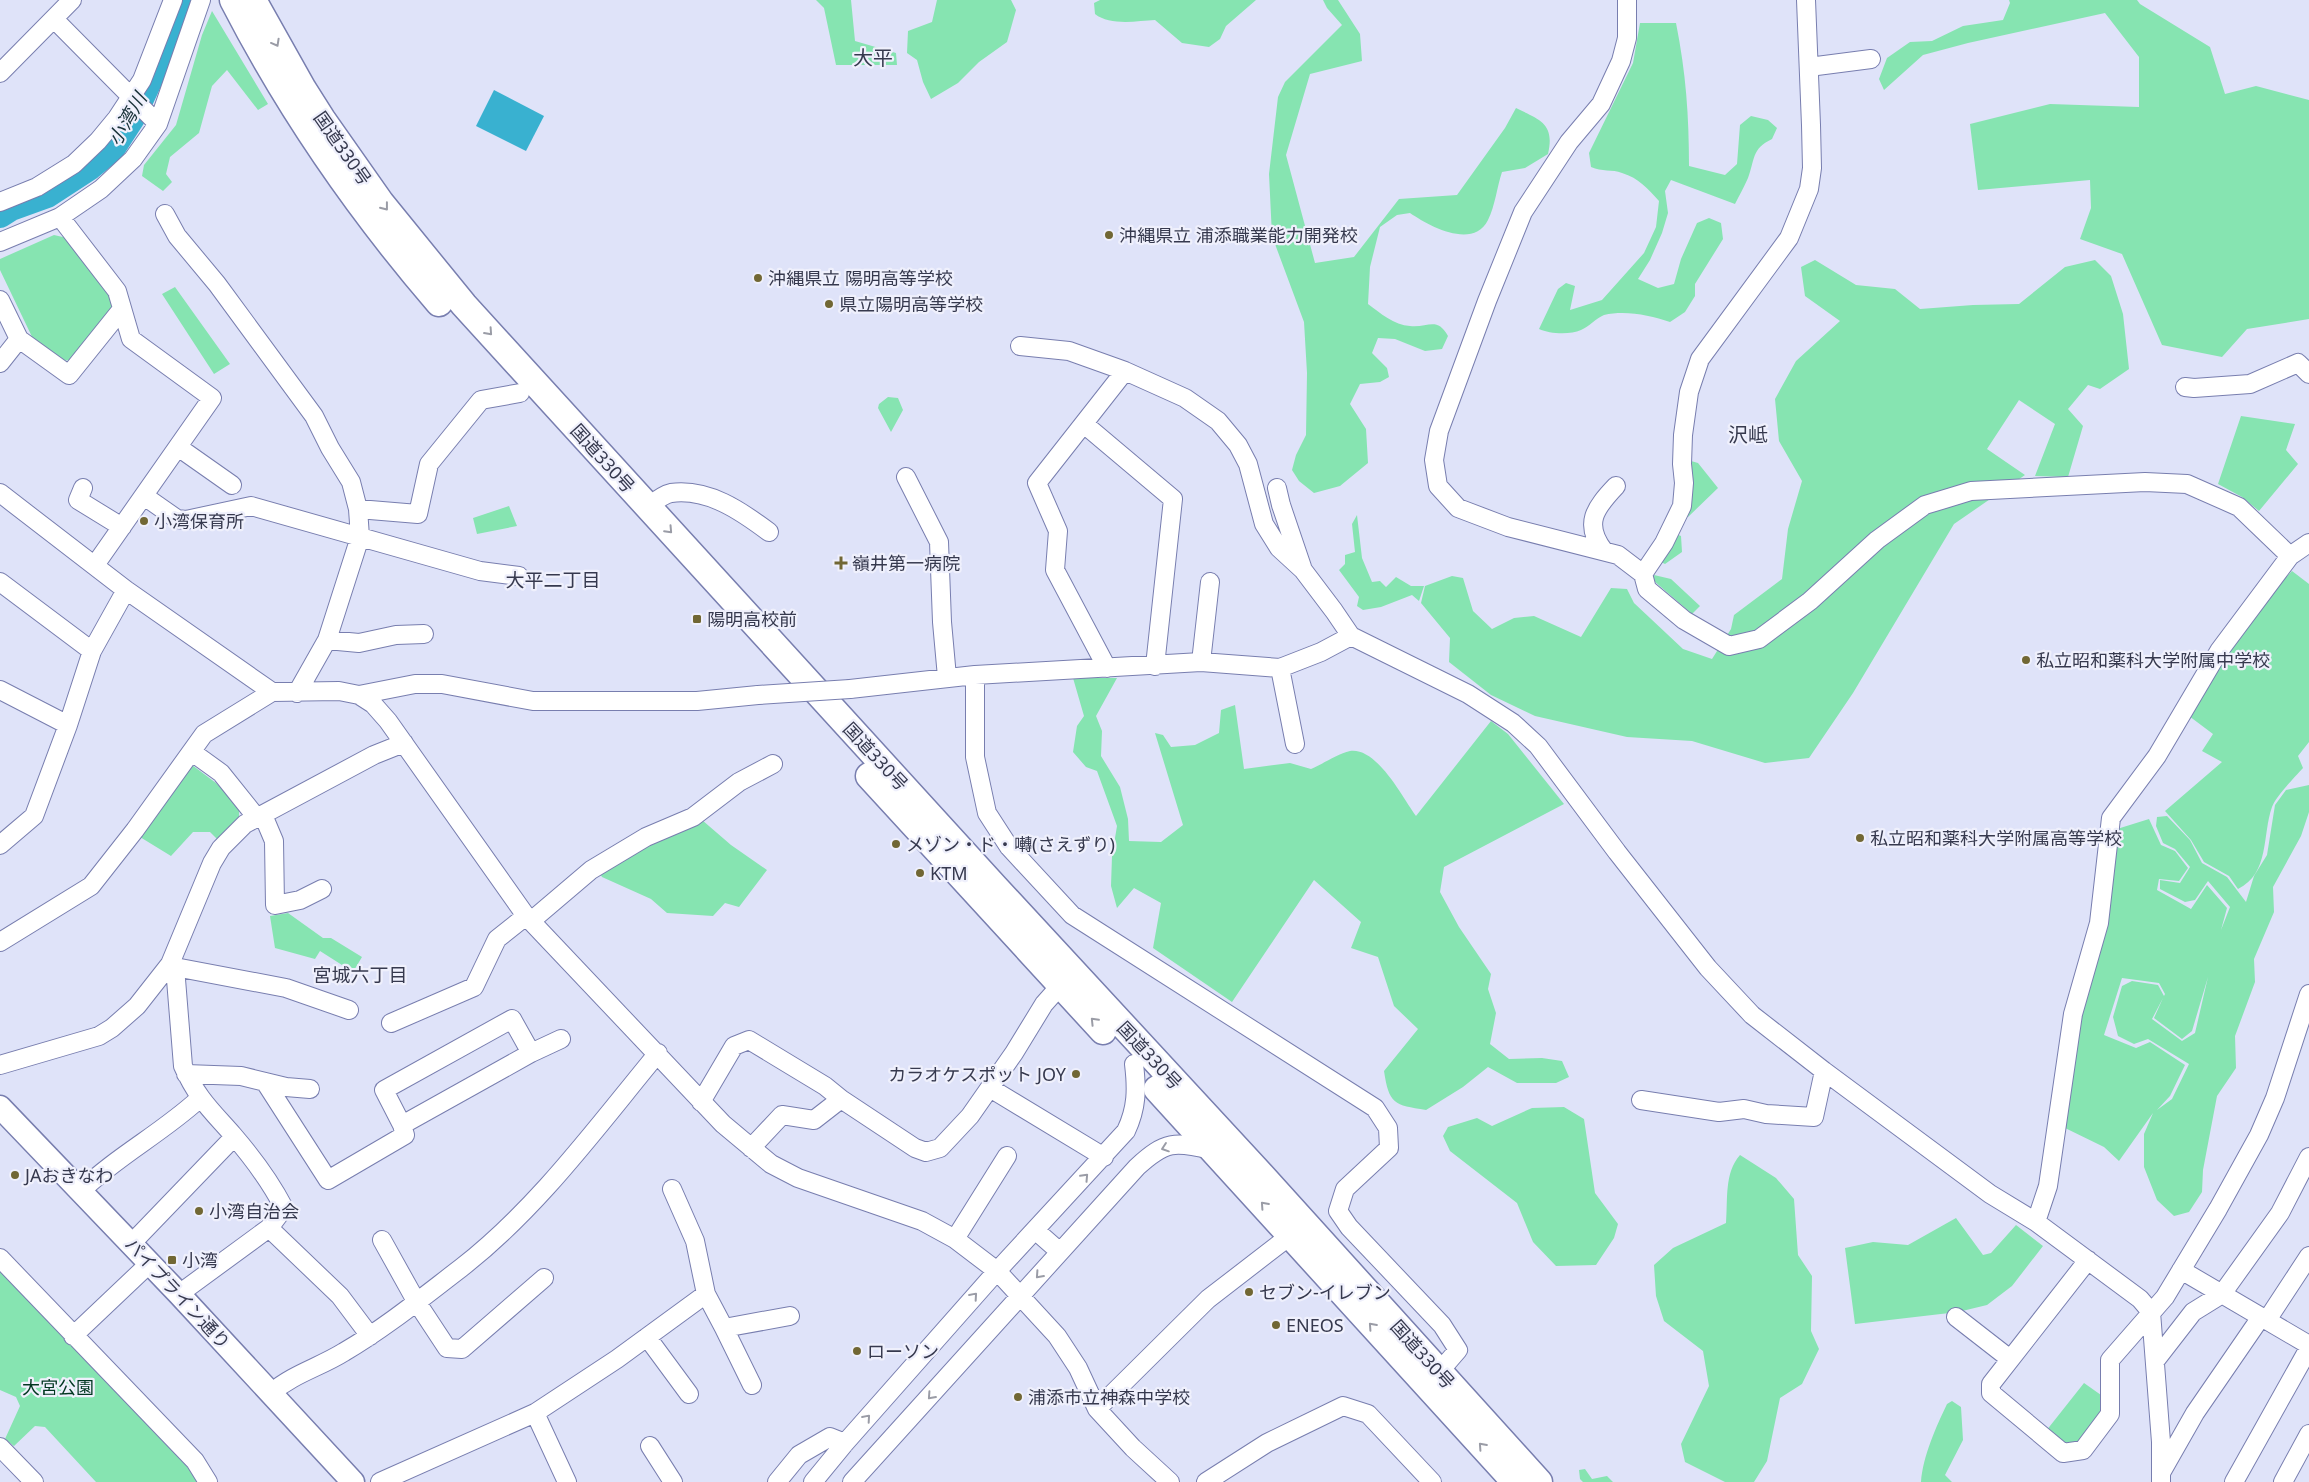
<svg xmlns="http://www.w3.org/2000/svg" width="2309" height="1482" viewBox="0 0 2309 1482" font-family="'Noto Sans','Noto Sans JP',sans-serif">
	<rect width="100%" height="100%" fill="#dfe3f9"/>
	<path fill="#86e4b1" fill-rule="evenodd" d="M 816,0 L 851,0 L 855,41 L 896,53 L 897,65 L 836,65 L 824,8 Z
		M 937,0 L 1011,0 L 1016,10 L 1007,42 L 979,62 L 958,83 L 931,99 L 923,82 L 917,60 L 907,53 L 908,31 L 932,22 Z
		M 1100,0 L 1256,0 L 1226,26 L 1220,39 L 1209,47 L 1182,43 L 1155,20 C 1137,21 1110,26 1095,14 L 1094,3 Z
		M 1323,0 L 1338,0 L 1360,34 L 1362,61 L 1310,74 L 1286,155 L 1315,263 L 1354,257 L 1399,199 L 1457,195 L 1505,128 L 1516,108 C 1540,120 1555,123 1548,154 L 1525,168 L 1502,172 C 1497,187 1495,206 1488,220 C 1473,250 1429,226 1410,213 L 1397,215 L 1380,227 L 1370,267 L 1368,304 C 1380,313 1394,325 1410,326 C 1428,328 1437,316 1448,336 L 1442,349 L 1425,351 L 1395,339 L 1378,338 L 1372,353 L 1387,368 L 1389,377 L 1380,382 L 1360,384 L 1350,404 L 1366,429 L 1368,463 L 1340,486 L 1314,493 L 1299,481 L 1292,470 L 1296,455 L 1306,435 L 1307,373 L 1304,322 L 1272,236 L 1269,174 L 1278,97 L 1285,82 L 1342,25 L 1327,8 Z
		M 2009,0 L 2137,0 L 2140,4 L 2210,47 L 2225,94 L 2256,86 L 2309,100 L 2309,319 L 2247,329 L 2222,357 L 2162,345 L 2122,254 L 2080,239 L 2091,208 L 2090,180 L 1978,190 L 1970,124 L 2050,104 L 2139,107 L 2139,57 L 2105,13 L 1968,43 L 1923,55 L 1884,90 L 1879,79 L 1887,58 L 1910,42 L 1932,41 L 1963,26 L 2003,20 L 2010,3 Z
		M 212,11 L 268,104 L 258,110 L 227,70 L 212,86 L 199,133 L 170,157 L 166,174 L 172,182 L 163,191 L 142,176 L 144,165 L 176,125 L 202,35 Z
		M 1640,23 L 1676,23 C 1686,73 1689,116 1689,166 L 1725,175 L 1737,164 L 1740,125 L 1751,116 L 1768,120 L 1777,128 L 1772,139 C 1751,149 1755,160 1748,178 C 1744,187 1739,196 1735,204 L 1671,180 L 1665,191 L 1668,213 L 1662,233 L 1650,260 L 1638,279 L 1658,288 L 1674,284 L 1681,259 L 1697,223 L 1709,218 L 1721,223 L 1723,239 L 1695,284 L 1695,296 L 1685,312 L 1670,322 C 1650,315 1625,310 1604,315 C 1596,318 1589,327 1581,330 C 1570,335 1550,334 1539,329 L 1558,289 L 1566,283 L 1575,286 L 1570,310 L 1602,300 L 1644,253 L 1656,227 L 1659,201 C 1648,189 1639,178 1622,173 C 1612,169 1602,172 1591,167 L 1589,153 L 1633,63 Z
		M 54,235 L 67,238 L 114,300 L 112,309 L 72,360 L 59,361 L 34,341 L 0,270 L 0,259 Z
		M 1815,260 L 1856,285 L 1895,289 L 1920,309 L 1973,305 L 2019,304 L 2065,267 L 2095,260 L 2111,276 L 2123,314 L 2129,369 L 2100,389 L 2088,385 L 2068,409 L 2083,426 L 2068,477 L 2035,476 L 2055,424 L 2019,400 L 1987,449 L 2025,475 L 1954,524 L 1853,693 L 1809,758 L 1765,763 L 1692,741 L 1627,737 L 1535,716 L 1491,695 L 1449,662 L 1450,638 L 1421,603 L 1425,586 L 1452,576 L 1463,578 L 1473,611 L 1492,629 L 1514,618 L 1534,616 L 1581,637 L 1611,588 L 1627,589 L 1634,603 L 1683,649 L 1712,659 L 1731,629 L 1734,615 L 1782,579 L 1788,529 L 1802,481 L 1779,441 L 1775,399 L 1796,361 L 1840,321 L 1805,296 L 1801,267 Z
		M 175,287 L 230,364 L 214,374 L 162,294 Z
		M 888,397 L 898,398 L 903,410 L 891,432 L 878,408 L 879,404 Z
		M 2241,416 L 2295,424 L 2286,450 L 2298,464 L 2259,511 L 2242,497 L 2218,484 Z
		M 1691,461 L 1698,463 L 1718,488 L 1688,517 Z
		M 509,506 L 517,526 L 477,534 L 473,518 Z
		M 1357,515 L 1362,558 L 1372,582 L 1380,581 L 1386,587 L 1396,577 L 1411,586 L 1424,586 L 1419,601 L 1412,595 L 1381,607 L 1363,610 L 1357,606 L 1359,597 L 1339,570 L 1345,564 L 1345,555 L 1355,552 L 1352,524 Z
		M 1676,534 L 1681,536 L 1682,552 L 1665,564 L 1661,562 L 1672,547 Z
		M 2292,571 L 2309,584 L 2309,742 L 2298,756 L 2303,768 C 2295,777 2276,796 2272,807 C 2262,835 2270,873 2238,889 L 2229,876 L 2204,862 L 2191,840 L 2165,811 L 2222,762 L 2202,751 L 2213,734 L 2189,716 L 2226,650 L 2259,604 Z
		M 1654,575 L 1671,579 L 1700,606 L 1692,614 L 1654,581 Z
		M 1073,678 L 1117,678 L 1096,716 L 1102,731 L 1101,756 L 1120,787 L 1128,819 L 1129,841 L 1161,842 L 1183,825 L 1155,733 L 1163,735 L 1171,747 L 1195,745 L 1219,733 L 1221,710 L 1235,705 L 1244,769 L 1290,763 L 1311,769 C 1323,764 1337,754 1350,751 C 1377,747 1403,798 1416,816 L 1491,721 L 1508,734 L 1564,804 L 1444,867 L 1440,892 L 1459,927 L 1491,974 L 1488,989 L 1496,1013 L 1490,1044 L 1509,1059 L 1542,1058 L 1562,1061 L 1569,1077 L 1556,1083 L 1517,1083 L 1488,1067 L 1463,1087 L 1426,1110 C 1394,1105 1389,1104 1384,1071 L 1418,1029 L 1394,1006 L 1378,957 L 1351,948 L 1361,922 L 1314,880 L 1232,1002 L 1153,948 L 1161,903 L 1134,888 L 1117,908 L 1111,886 L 1112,856 L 1117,826 L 1097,771 L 1086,767 L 1073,752 L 1077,726 L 1084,716 Z
		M 192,765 L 216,783 L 239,806 L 239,818 L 218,840 L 210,832 L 193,832 L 171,856 L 140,837 Z
		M 2309,785 L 2309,812 L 2301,836 L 2273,887 L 2274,912 L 2254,959 L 2255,982 L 2235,1036 L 2236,1068 L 2217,1096 L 2203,1170 L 2202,1192 L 2189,1212 L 2174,1216 L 2157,1200 L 2144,1167 L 2144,1134 L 2153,1113 L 2119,1161 L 2104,1147 L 2063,1127 L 2067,1071 L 2117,829 L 2149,819 L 2161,845 L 2175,851 L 2188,868 L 2179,881 L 2159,879 L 2157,890 L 2191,909 L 2207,885 L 2227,908 L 2221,930 L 2230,907 L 2208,881 L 2195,900 L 2185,902 L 2160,889 L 2160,880 L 2180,883 L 2190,867 L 2175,849 L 2163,843 L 2156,826 L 2157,817 L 2167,816 L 2190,840 L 2202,863 L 2227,877 L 2246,902 L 2254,876 L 2267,855 L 2275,805 L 2286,790 ZM 2208,977 L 2195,1033 L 2182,1041 L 2152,1019 L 2163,998 L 2154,1018 L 2182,1039 L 2192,1031 ZM 2122,978 L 2159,983 L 2165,994 L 2164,996 L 2158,985 L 2132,981 L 2122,986 L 2113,1017 L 2118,1036 L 2134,1044 L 2148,1039 L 2189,1064 L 2172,1099 L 2157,1110 L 2170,1096 L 2185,1065 L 2150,1042 L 2136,1048 L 2104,1035 Z
		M 702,820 L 731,845 L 767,870 L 739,907 L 725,903 L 713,916 L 667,913 L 651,899 L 602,877 L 599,872 L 648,840 Z
		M 288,913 L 323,938 L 331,938 L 362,957 L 353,972 L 320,951 L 315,959 L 275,948 L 270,916 Z
		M 1564,1107 L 1584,1119 L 1595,1193 L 1618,1224 L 1614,1238 L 1596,1265 L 1556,1266 L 1533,1242 L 1517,1203 L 1450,1151 L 1443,1136 L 1448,1127 L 1477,1118 L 1492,1126 L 1532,1108 Z
		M 1740,1155 L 1776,1178 L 1794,1199 L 1798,1255 L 1812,1276 L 1811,1331 L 1819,1349 L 1802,1384 L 1780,1398 L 1767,1461 L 1754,1482 L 1725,1482 L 1685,1462 L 1681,1444 L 1709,1386 L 1703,1351 L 1664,1321 L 1656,1296 L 1654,1265 L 1673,1248 L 1726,1223 C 1728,1200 1724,1173 1740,1155 Z
		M 1956,1218 L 1983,1255 L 1991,1253 L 2016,1225 L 2043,1246 L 2012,1286 L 1987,1305 L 1958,1312 L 1855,1324 L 1845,1248 L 1873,1242 L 1908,1245 Z
		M 0,1263 L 203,1482 L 96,1482 L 45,1427 L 35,1426 L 14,1446 L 5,1439 L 20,1406 L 16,1397 L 0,1390 Z
		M 2084,1383 L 2101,1395 L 2101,1413 L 2075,1446 L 2063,1444 L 2046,1431 Z
		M 1952,1401 L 1961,1407 L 1963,1440 L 1945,1475 L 1952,1482 L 1921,1482 C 1923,1456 1936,1427 1947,1404 Z
		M 1585,1469 L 1592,1479 L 1607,1476 L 1613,1482 L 1583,1482 L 1580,1479 L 1579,1470 Z"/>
	<path fill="#39b1d0" d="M 494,90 L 544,116 L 526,151 L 476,126 Z"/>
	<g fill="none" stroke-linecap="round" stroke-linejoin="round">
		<path stroke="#39b1d0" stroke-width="26" d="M 0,215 L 11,208 L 47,195 L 90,167 L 112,149 L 132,118 L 187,0"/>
		<defs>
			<path id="minor" d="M 1627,0 L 1627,38 L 1621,61 L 1601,104 L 1569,142 L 1523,212 L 1487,301 L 1439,431 L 1434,460 L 1438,486 L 1458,508 L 1508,527 L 1618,555 L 1643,574 L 1647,589 L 1684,620 L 1729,646 L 1759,639 L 1810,601 L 1877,540 L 1925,505 L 1971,491 L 2145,482 L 2187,484 L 2239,507 L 2290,556
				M 54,19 L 158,124
				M 1809,67 L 1871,59
				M 0,73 L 72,0
				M 0,202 L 37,187 L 74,164 L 98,141 L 117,118 L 142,80 L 173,0
				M 165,214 L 177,236 L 217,284 L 314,416 L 330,448 L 351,482 L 358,509
				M 60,217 L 117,291 L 131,339 L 212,398 L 95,565
				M 0,242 L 60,217 L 101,189 L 133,159 L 158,124 L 201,0
				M 0,300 L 19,339 L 69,375 L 122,309
				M 1020,346 L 1069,351 L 1125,371 L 1185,398 L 1218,421 L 1238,445 L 1248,464 L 1264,524 L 1279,548 L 1303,570 L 1334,611 L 1351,636 L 1468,694 L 1513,723 L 1538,746 L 1617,852 L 1708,968 L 1752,1015 L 1824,1071 L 1990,1194 L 2036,1222 L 2140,1299 L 2151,1312 L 2161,1442 L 2161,1482
				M 0,363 L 19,339
				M 2185,387 L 2194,388 L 2250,384 L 2298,363 L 2309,374
				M 1084,424 L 1173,499 L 1155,666
				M 178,447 L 232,485
				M 906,477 L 939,542 L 942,622 L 947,677
				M 83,488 L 78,500 L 122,527
				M 1277,488 L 1281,505 L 1302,567
				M 0,493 L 126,590 L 272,692 L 339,691 L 359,695 L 373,704 L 388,721 L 526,916 L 723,1124 L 771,1164 L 798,1178 L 922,1221 L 955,1239 L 997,1271 L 1057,1336 L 1078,1368 L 1097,1409 L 1133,1448 L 1170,1482
				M 144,496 L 177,519 L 186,520 L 251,506 L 480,571 L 519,576
				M 648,507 C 654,502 662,495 671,493 C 708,488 741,511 769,532
				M 1604,551 C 1583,524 1595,508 1616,486
				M 1643,574 L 1664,543 L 1682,506 L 1684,483 L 1682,464 L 1683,435 L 1689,392 L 1700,359 L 1789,238 L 1809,189 L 1812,168 L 1811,125 L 1806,0
				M 0,582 L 92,651
				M 327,640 L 359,643 L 396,635 L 424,634
				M 1201,662 L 1210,582
				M 1107,668 L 1055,570 L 1058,531 L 1037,483 L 1125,371
				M 1280,668 L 1295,744
				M 975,675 L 975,757 L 987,813 L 1009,847 L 1072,915 L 1375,1108 L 1388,1128 L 1389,1148 L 1345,1189 L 1338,1211 L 1349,1227 L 1442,1325 L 1458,1350 L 1439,1372
				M 850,689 L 975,675 L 1201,662 L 1280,668 L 1321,652 L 1351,636
				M 0,690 L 68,725
				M 297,693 L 327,640 L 360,537 L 358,509 L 418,514 L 429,464 L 481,400 L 520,393
				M 359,695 L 415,684 L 442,684 L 533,701 L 697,701 L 758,695
				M 192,752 L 221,773 L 257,818
				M 263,815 L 274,841 L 275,905 L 300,900 L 322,889
				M 0,845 L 34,816 L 68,725 L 92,651 L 126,590
				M 531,921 L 591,870 L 646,837 L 693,817 L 739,782 L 773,764
				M 0,942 L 91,886 L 135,830 L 204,734 L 272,692
				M 170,964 L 175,967 L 183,1066 C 197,1098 211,1110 233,1135 C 252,1157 271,1183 284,1208 L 269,1228 L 179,1294
				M 175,967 L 286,988 L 349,1010
				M 391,1023 L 474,987 L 497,939 L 526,916
				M 0,1065 L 99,1036 L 112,1028 L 137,1006 L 170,964 L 212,863 L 221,848 L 245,824 L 374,755 L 404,743
				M 186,1074 L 241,1076 L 286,1087 L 310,1089
				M 265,1082 L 328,1180 L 405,1135 L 402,1125 L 384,1090 L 512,1019 L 531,1053
				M 990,1088 L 1104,1157
				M 1641,1100 L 1719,1112 L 1744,1109 L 1766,1114 L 1814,1117 L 1824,1071
				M 701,1102 L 734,1046 L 749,1040 L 825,1086 L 841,1099
				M 402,1125 L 531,1053 L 561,1039
				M 751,1148 L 782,1115 L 814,1120 L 841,1099 L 915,1148 L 926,1152 L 940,1148 L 970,1116 L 1014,1053 L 1044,1004 L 1060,986
				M 672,1189 L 695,1241 L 706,1294
				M 81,1191 C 117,1156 162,1133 199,1099
				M 2036,1222 L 2048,1186 L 2073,1014 L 2099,923 L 2111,818 L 2157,756 L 2219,651 L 2290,556 L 2309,543
				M 269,1228 L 340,1296 L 370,1336
				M 1035,1230 L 1060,1252
				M 955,1239 L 1007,1156
				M 382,1240 L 416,1301 L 447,1348 L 462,1349 L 544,1278
				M 131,1244 L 234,1137
				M 0,1258 L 195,1461 L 208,1482
				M 2088,1260 L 1991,1384 L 1991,1393 L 2063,1453 L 2083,1450 L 2110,1414 L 2110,1360 L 2165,1297 L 2218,1209 L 2259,1135 L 2275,1098 L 2309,994
				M 2181,1270 L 2309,1345
				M 1956,1317 L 2010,1359
				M 2267,1320 L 2309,1256
				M 724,1328 L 752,1385
				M 73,1336 L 150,1263
				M 647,1337 L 689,1394
				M 2155,1361 L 2193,1312 L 2222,1294 L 2280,1213 L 2309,1157
				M 271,1393 C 293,1374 320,1367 344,1352 C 385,1328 423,1297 461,1268 C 538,1208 596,1128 658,1053
				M 1097,1409 L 1208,1299 L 1291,1235
				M 535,1413 L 567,1482
				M 650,1446 L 673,1482
				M 0,1447 L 34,1482
				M 2162,1471 L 2195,1413 L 2261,1317
				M 380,1482 L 535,1413 L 617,1359 L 706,1294 L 724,1328 L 790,1316
				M 777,1482 L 799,1455 L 830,1437 L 845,1443
				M 813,1482 L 845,1443 L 997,1271 L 1126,1131 C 1137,1108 1137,1089 1134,1064
				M 852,1482 L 1137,1167 C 1165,1141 1175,1141 1211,1150
				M 1206,1482 L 1267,1443 L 1343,1406 L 1368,1414 L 1432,1482
				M 2234,1482 L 2309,1348
				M 2283,1482 L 2309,1434"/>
			<path id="major" d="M 0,1107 L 179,1294 L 353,1482"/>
			<path id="highway" d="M 233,0 C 290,111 358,209 439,303
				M 253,0 L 303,89 L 322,119 L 381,203 L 464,305 L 995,887 L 1254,1167 L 1539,1482
				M 869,776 L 1103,1031
				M 1157,1089 L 1515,1482"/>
		</defs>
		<use href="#minor" stroke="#787eaf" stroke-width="20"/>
		<use href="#major" stroke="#787eaf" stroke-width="25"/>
		<use href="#highway" stroke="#787eaf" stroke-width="29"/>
		<use href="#minor" stroke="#fff" stroke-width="18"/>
		<use href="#major" stroke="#fff" stroke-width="22"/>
		<use href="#highway" stroke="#fff" stroke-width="26"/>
		<defs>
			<path id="minor-bridge" d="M 758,695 L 850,689"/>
		</defs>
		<use href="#minor-bridge" stroke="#787eaf" stroke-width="20" stroke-linecap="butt"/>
		<use href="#minor-bridge" stroke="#fff" stroke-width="18"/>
	</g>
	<defs><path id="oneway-chevron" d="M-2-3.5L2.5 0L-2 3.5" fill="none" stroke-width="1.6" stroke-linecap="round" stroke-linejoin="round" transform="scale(1.25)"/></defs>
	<g stroke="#9a9ca6">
		<use href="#oneway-chevron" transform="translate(276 43) rotate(61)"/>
		<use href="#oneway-chevron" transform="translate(385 207) rotate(52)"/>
		<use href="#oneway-chevron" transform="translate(489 332) rotate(48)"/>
		<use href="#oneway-chevron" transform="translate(669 530) rotate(47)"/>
		<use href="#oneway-chevron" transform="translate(1094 1021) rotate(-134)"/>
		<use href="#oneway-chevron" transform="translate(1165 1148) rotate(161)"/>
		<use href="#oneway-chevron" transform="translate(1085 1177) rotate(-47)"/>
		<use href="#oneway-chevron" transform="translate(1264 1205) rotate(-132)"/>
		<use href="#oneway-chevron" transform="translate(1039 1275) rotate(132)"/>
		<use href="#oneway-chevron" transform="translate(974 1296) rotate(-49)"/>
		<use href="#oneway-chevron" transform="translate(1372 1326) rotate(-132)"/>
		<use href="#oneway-chevron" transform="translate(931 1396) rotate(132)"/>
		<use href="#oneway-chevron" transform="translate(867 1418) rotate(-49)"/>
		<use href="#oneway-chevron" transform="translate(1482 1446) rotate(-132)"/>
	</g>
	<g fill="#716734" stroke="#eff0fc" stroke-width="2">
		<circle cx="1109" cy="235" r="5"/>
		<circle cx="758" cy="278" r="5"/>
		<circle cx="829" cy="304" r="5"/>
		<circle cx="144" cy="521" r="5"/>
		<path d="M838.5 555.5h5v5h5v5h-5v5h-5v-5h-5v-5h5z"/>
		<rect x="692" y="614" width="10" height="10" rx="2.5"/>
		<circle cx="2026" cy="660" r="5"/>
		<circle cx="1860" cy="838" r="5"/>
		<circle cx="896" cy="844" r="5"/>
		<circle cx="920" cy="873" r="5"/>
		<circle cx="1076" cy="1074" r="5"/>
		<circle cx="15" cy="1175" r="5"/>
		<circle cx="199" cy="1211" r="5"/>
		<rect x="167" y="1255" width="10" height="10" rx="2.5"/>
		<circle cx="1249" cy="1292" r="5"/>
		<circle cx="1276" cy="1325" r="5"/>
		<circle cx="857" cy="1351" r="5"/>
		<circle cx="1018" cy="1397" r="5"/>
	</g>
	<g text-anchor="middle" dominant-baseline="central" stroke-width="4.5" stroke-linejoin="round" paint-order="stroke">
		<g font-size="18" fill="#36394e" stroke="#eff0fc">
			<text transform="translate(343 148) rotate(55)">国道330号</text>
			<text transform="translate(603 458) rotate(48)">国道330号</text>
			<text transform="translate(876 756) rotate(47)">国道330号</text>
			<text transform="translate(1150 1055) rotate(47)">国道330号</text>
			<text transform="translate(178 1293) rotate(47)">パイプライン通り</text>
			<text transform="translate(1423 1354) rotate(48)">国道330号</text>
		</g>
		<g font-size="18" fill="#36394e" stroke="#eff0fc" text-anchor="start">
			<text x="1119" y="235">沖縄県立 浦添職業能力開発校</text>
			<text x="768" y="278">沖縄県立 陽明高等学校</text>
			<text x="839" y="304">県立陽明高等学校</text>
			<text x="154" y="521">小湾保育所</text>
			<text x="852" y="563">嶺井第一病院</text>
			<text x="707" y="619">陽明高校前</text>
			<text x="2036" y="660">私立昭和薬科大学附属中学校</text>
			<text x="1870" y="838">私立昭和薬科大学附属高等学校</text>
			<text x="906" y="844">メゾン・ド・囀(さえずり)</text>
			<text x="930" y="873">KTM</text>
			<text x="1066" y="1074" text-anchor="end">カラオケスポット JOY</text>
			<text x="25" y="1175">JAおきなわ</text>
			<text x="209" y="1211">小湾自治会</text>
			<text x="182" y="1260">小湾</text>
			<text x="1259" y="1292">セブン-イレブン</text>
			<text x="1286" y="1325">ENEOS</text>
			<text x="867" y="1351">ローソン</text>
			<text x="1028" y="1397">浦添市立神森中学校</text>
		</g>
		<g font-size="18" fill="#013720" stroke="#eff0fc">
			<text x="58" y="1387">大宮公園</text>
		</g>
		<g font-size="19" font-style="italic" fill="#183138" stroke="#eff0fc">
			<text transform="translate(127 119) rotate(-60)">小湾川</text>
		</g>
		<g font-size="19" fill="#36394e" stroke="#eff0fc">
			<text x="553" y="580">大平二丁目</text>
			<text x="360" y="975">宮城六丁目</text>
		</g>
		<g font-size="20" fill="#36394e" stroke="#eff0fc">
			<text x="873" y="57">大平</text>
			<text x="1748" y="434">沢岻</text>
		</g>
	</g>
</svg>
